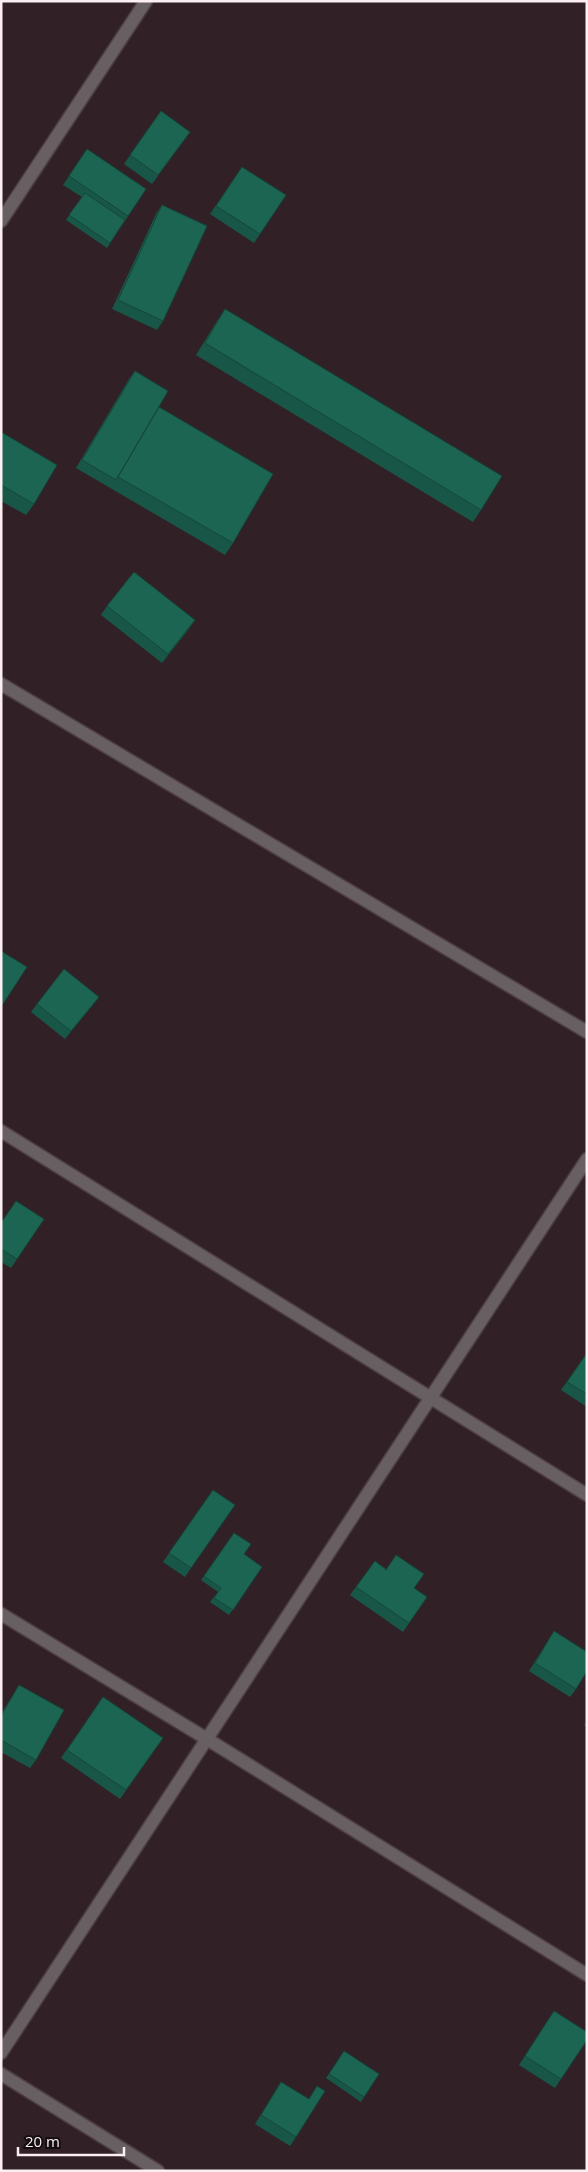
<svg xmlns="http://www.w3.org/2000/svg" width="588" height="2172" viewBox="0 0 588 2172" font-family="'Open Sans',sans-serif">
	<rect width="100%" height="100%" fill="#312127"/>
	<g fill="none" stroke-linecap="round" stroke-linejoin="round">
		<defs>
			<path id="street" d="M 1,221 L 146,1
				M 1,684 L 587,1032
				M 1,1131 L 587,1495
				M 1,1614 L 207,1739 L 587,1975
				M 1,2053 L 587,1159
				M 1,2074 L 158,2171"/>
		</defs>
		<use href="#street" stroke="#4d3e44" stroke-width="15"/>
		<use href="#street" stroke="#685f62" stroke-width="12"/>
	</g>
	<path fill="#185747" d="M 161,111 L 190,132 L 152,184 L 124,164 Z
		M 87,149 L 146,189 L 107,248 L 66,220 L 82,197 L 63,185 Z
		M 242,167 L 260,234 L 254,243 L 210,214 Z
		M 162,205 L 163,321 L 157,330 L 112,309 L 156,214 Z
		M 225,309 L 481,510 L 473,522 L 196,355 L 217,321 Z
		M 135,371 L 156,412 L 233,543 L 225,555 L 76,468 L 129,379 Z
		M 1,432 L 34,504 L 26,515 L 1,501 Z
		M 107,606 L 189,629 L 162,663 L 101,615 Z
		M 99,997 L 65,1039 L 31,1012 L 37,1004 Z
		M 44,1219 L 11,1268 L 1,1262 L 1,1223 Z
		M 587,1353 L 587,1407 L 561,1390 Z
		M 213,1490 L 191,1568 L 185,1577 L 163,1562 Z
		M 234,1533 L 244,1554 L 262,1567 L 229,1615 L 210,1602 L 218,1592 L 201,1580 Z
		M 375,1561 L 427,1597 L 403,1632 L 350,1595 Z
		M 554,1631 L 576,1689 L 570,1697 L 529,1671 Z
		M 19,1685 L 36,1760 L 30,1768 L 1,1752 L 1,1714 Z
		M 103,1697 L 163,1738 L 120,1799 L 61,1758 Z
		M 587,1721 L 587,1727 L 584,1725 Z
		M 548,2020 L 561,2079 L 555,2088 L 519,2065 Z
		M 344,2051 L 379,2074 L 361,2102 L 326,2078 Z
		M 281,2082 L 296,2137 L 290,2146 L 255,2124 Z"/>
	<path fill="#144739" d="M 195,620 L 189,629 L 162,663 L 168,654 Z
		M 99,997 L 93,1005 L 65,1039 L 71,1031 Z"/>
	<path fill="#1c6552" stroke="#144739" d="M 161,111 L 190,132 L 158,175 L 130,155 Z
		M 87,149 L 146,189 L 128,216 L 69,176 Z
		M 242,167 L 286,195 L 260,234 L 216,206 Z
		M 85,193 L 125,220 L 110,243 L 69,215 Z
		M 162,205 L 207,226 L 163,321 L 118,300 Z
		M 225,309 L 502,476 L 481,510 L 205,343 Z
		M 135,371 L 168,391 L 116,480 L 82,460 Z
		M 159,407 L 273,474 L 233,543 L 118,477 Z
		M 1,432 L 57,465 L 34,504 L 1,485 Z
		M 134,572 L 195,620 L 168,654 L 107,606 Z
		M 1,951 L 27,967 L 1,1007 Z
		M 64,969 L 99,997 L 71,1031 L 37,1004 Z
		M 16,1201 L 44,1219 L 17,1259 L 1,1249 L 1,1223 Z
		M 587,1353 L 587,1394 L 567,1382 Z
		M 213,1490 L 235,1505 L 191,1568 L 169,1553 Z
		M 234,1533 L 251,1544 L 244,1554 L 262,1567 L 233,1610 L 214,1598 L 221,1588 L 204,1576 Z
		M 396,1555 L 424,1574 L 414,1588 L 427,1597 L 409,1623 L 356,1587 L 375,1561 L 386,1570 Z
		M 554,1631 L 587,1652 L 587,1671 L 576,1689 L 535,1663 Z
		M 19,1685 L 64,1710 L 36,1760 L 1,1740 L 1,1716 Z
		M 103,1697 L 163,1738 L 126,1790 L 67,1750 Z
		M 554,2011 L 587,2032 L 587,2040 L 561,2079 L 525,2056 Z
		M 344,2051 L 379,2074 L 364,2097 L 329,2074 Z
		M 281,2082 L 309,2099 L 317,2086 L 325,2091 L 296,2137 L 261,2115 Z"/>
	<rect width="588" height="2172" fill="none" stroke="#fbeff3" stroke-width="5"/>
	<path d="M18 2147v8h106v-8" fill="none" stroke="#fbeff3" stroke-width="2.5"/>
	<text x="25" y="2147" font-size="15" fill="#fbeff3" stroke="#140d10" stroke-width="4" paint-order="stroke">20 m</text>
</svg>
